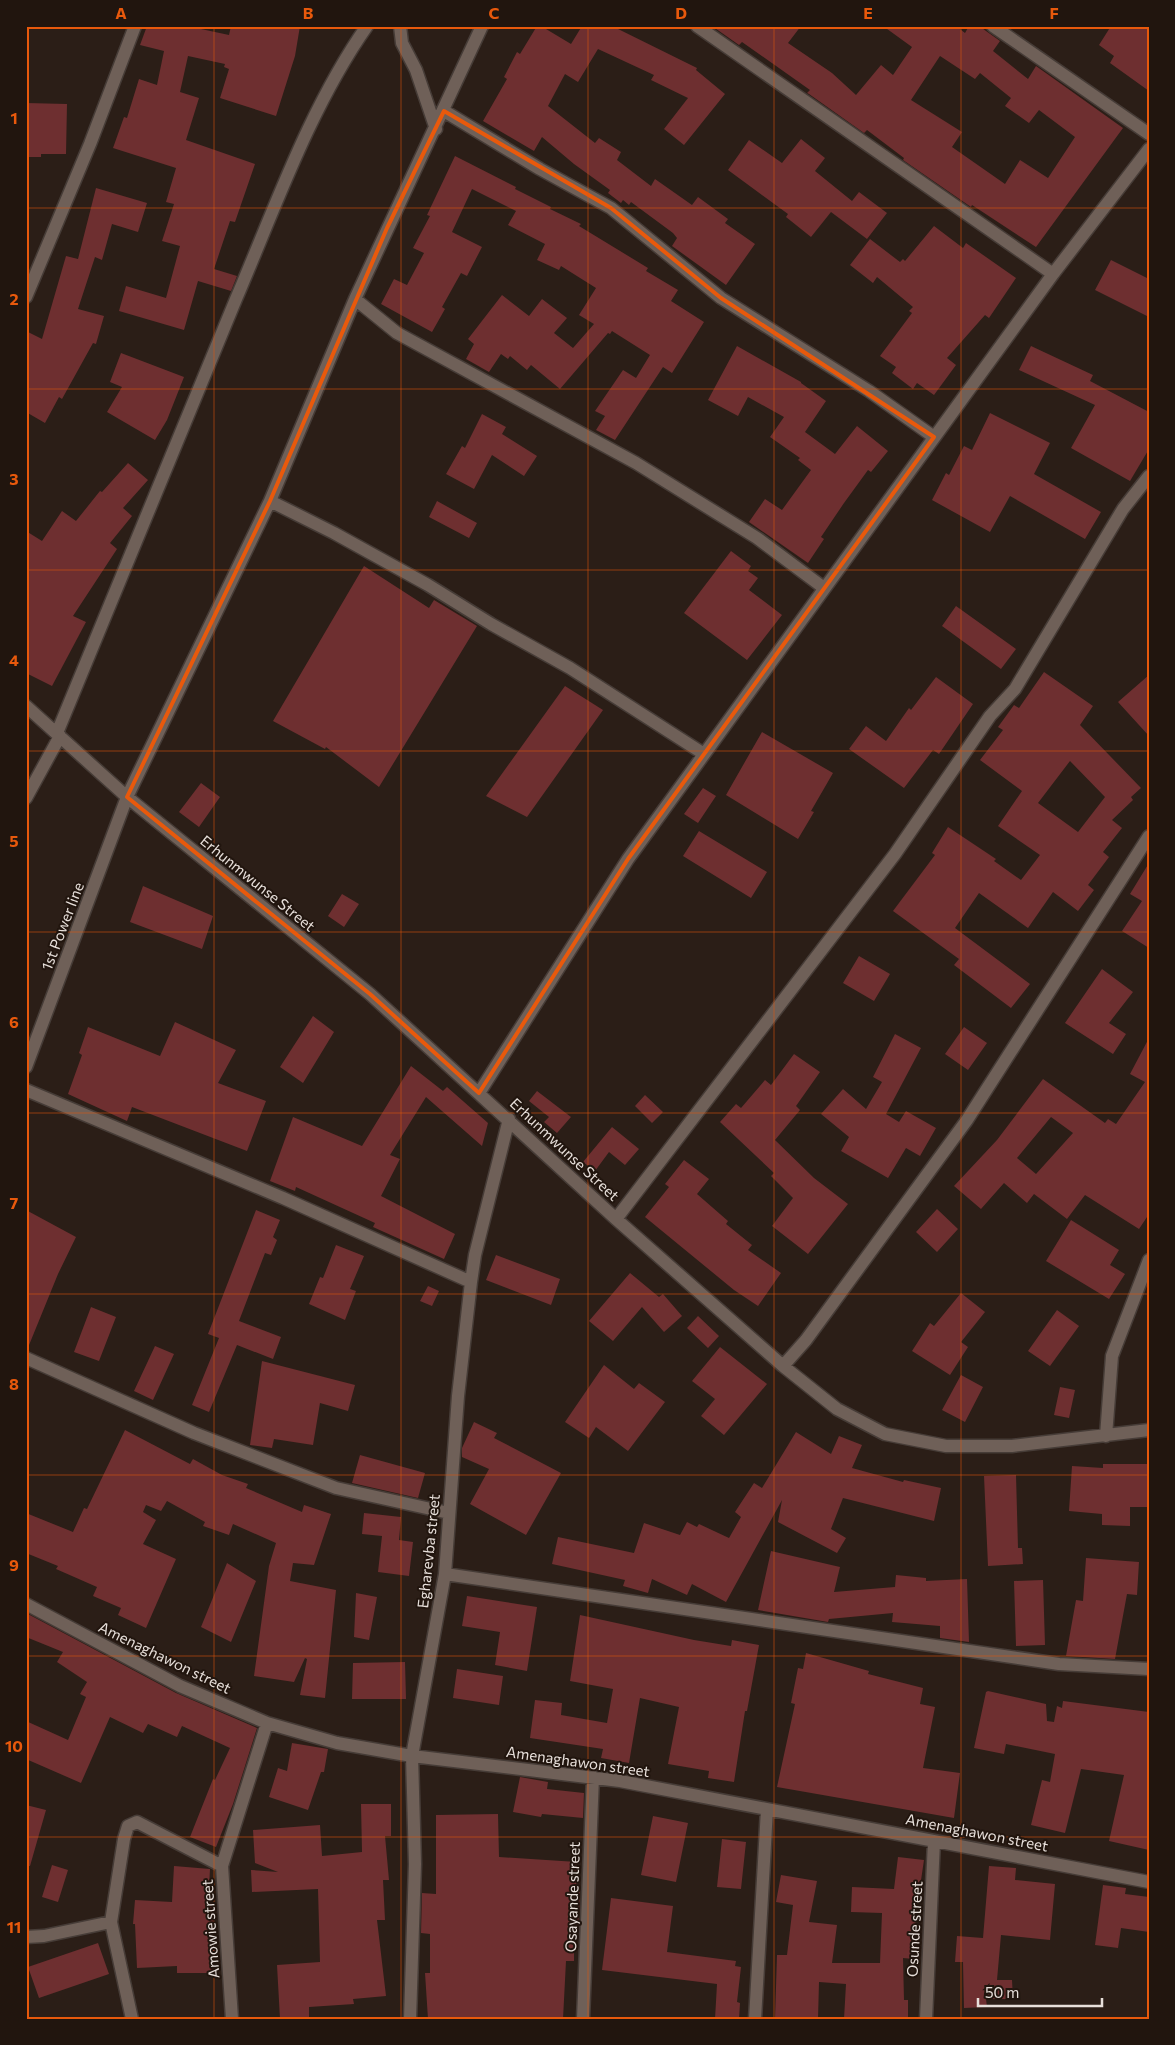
<svg xmlns="http://www.w3.org/2000/svg" width="1175" height="2045" viewBox="0 0 1175 2045" font-family="Commissioner,sans-serif">
	<rect width="100%" height="100%" fill="#2b1e17"/>
	<path fill="#6e2f30" fill-rule="evenodd" d="M 147,26 L 187,26 L 229,35 L 231,26 L 300,26 L 295,56 L 276,116 L 220,98 L 229,69 L 224,67 L 225,64 L 188,56 L 180,92 L 199,98 L 186,140 L 255,164 L 235,222 L 230,221 L 214,269 L 237,276 L 231,291 L 198,281 L 184,330 L 119,311 L 126,286 L 166,298 L 180,246 L 162,241 L 174,204 L 166,202 L 176,168 L 113,148 L 124,117 L 127,118 L 139,79 L 157,85 L 164,51 L 140,45 Z
		M 537,26 L 541,26 L 571,44 L 582,26 L 612,26 L 697,68 L 696,70 L 725,94 L 684,145 L 664,129 L 688,98 L 651,80 L 654,75 L 598,49 L 578,82 L 565,74 L 548,106 L 595,143 L 599,138 L 621,152 L 617,160 L 651,186 L 655,179 L 692,205 L 698,197 L 728,219 L 725,223 L 755,244 L 726,285 L 672,246 L 677,238 L 673,233 L 631,202 L 629,205 L 623,200 L 621,203 L 608,193 L 610,190 L 574,164 L 542,137 L 534,151 L 483,121 L 507,79 L 504,77 L 517,52 L 520,54 Z
		M 712,26 L 801,26 L 788,43 L 832,73 L 856,95 L 881,65 L 893,75 L 912,47 L 883,26 L 956,26 L 965,33 L 969,26 L 979,26 L 1000,41 L 993,51 L 1028,79 L 1036,66 L 1123,128 L 1036,247 L 972,205 L 971,207 L 903,160 L 904,158 L 867,130 L 864,133 L 809,94 L 807,93 L 810,90 L 742,42 L 739,45 ZM 940,56 L 975,79 L 980,73 L 1011,98 L 1005,106 L 1029,123 L 1039,110 L 1075,137 L 1048,178 L 1020,160 L 1005,184 L 952,147 L 962,132 L 911,100 Z
		M 1111,26 L 1149,26 L 1149,91 L 1110,63 L 1114,56 L 1099,45 Z
		M 26,103 L 67,104 L 66,154 L 41,154 L 41,157 L 26,157 Z
		M 801,139 L 825,158 L 815,171 L 852,201 L 859,192 L 887,213 L 867,239 L 831,212 L 811,237 L 786,217 L 788,214 L 728,170 L 749,140 L 782,163 Z
		M 455,156 L 516,187 L 515,189 L 551,207 L 550,209 L 581,224 L 579,226 L 648,268 L 646,271 L 678,290 L 671,301 L 704,322 L 672,373 L 663,367 L 615,440 L 596,430 L 605,416 L 595,411 L 623,370 L 636,378 L 650,355 L 612,331 L 610,334 L 608,333 L 560,389 L 531,365 L 527,370 L 510,356 L 508,359 L 501,354 L 489,372 L 466,359 L 474,344 L 468,339 L 502,295 L 529,316 L 542,299 L 567,318 L 554,333 L 573,348 L 594,324 L 579,315 L 596,288 L 561,266 L 559,270 L 537,260 L 545,244 L 508,225 L 516,211 L 472,189 L 452,232 L 482,247 L 467,276 L 461,273 L 442,307 L 445,309 L 432,332 L 381,304 L 394,279 L 407,285 L 424,253 L 413,248 L 430,216 L 427,215 Z
		M 96,188 L 147,203 L 138,232 L 112,224 L 102,260 L 95,257 L 78,309 L 104,316 L 96,344 L 93,343 L 62,399 L 59,397 L 45,423 L 26,412 L 26,331 L 42,339 L 66,256 L 78,259 Z
		M 934,226 L 963,248 L 966,243 L 1016,278 L 989,318 L 985,315 L 947,358 L 956,365 L 934,395 L 917,383 L 913,389 L 892,373 L 896,367 L 880,356 L 912,313 L 909,311 L 913,307 L 877,277 L 873,283 L 850,265 L 870,239 L 900,262 L 903,259 L 905,261 Z
		M 1111,260 L 1149,279 L 1149,317 L 1095,290 Z
		M 737,346 L 801,382 L 801,383 L 826,401 L 805,432 L 835,454 L 857,426 L 888,451 L 871,472 L 868,470 L 844,503 L 821,537 L 824,539 L 808,563 L 749,522 L 765,499 L 782,510 L 811,470 L 798,460 L 800,458 L 770,437 L 784,417 L 748,397 L 738,416 L 708,400 Z
		M 1031,346 L 1093,375 L 1090,381 L 1149,412 L 1149,449 L 1130,481 L 1071,448 L 1095,405 L 1019,370 Z
		M 121,353 L 184,377 L 167,420 L 155,440 L 107,412 L 122,387 L 110,382 Z
		M 990,413 L 1050,443 L 1034,474 L 1101,512 L 1085,539 L 1010,496 L 990,532 L 932,500 L 946,473 L 949,475 L 964,446 L 972,450 Z
		M 482,414 L 506,427 L 502,434 L 537,456 L 524,476 L 492,455 L 474,489 L 446,474 L 462,446 L 465,448 Z
		M 128,463 L 148,480 L 123,508 L 132,516 L 110,543 L 117,549 L 73,616 L 86,622 L 52,686 L 26,673 L 26,531 L 42,541 L 62,511 L 76,521 L 100,491 L 102,492 Z
		M 437,501 L 477,523 L 469,538 L 429,517 Z
		M 731,551 L 751,566 L 748,571 L 758,578 L 749,590 L 782,615 L 747,660 L 684,613 Z
		M 364,566 L 429,608 L 434,600 L 477,626 L 379,787 L 326,747 L 325,749 L 273,721 Z
		M 956,606 L 1016,649 L 1001,669 L 942,626 Z
		M 1044,672 L 1093,706 L 1080,725 L 1141,788 L 1131,797 L 1133,800 L 1112,820 L 1122,828 L 1103,852 L 1109,857 L 1088,885 L 1094,890 L 1078,911 L 1053,892 L 1028,928 L 979,893 L 955,928 L 1030,984 L 1011,1008 L 954,965 L 959,959 L 893,911 L 935,855 L 932,853 L 948,827 L 996,859 L 994,861 L 1021,880 L 1040,855 L 998,826 L 1022,791 L 980,760 L 1003,730 L 998,727 L 1014,705 L 1019,708 ZM 1070,761 L 1105,797 L 1078,832 L 1038,803 Z
		M 1149,675 L 1149,736 L 1118,702 Z
		M 936,677 L 973,704 L 939,754 L 933,750 L 904,788 L 849,749 L 866,726 L 886,741 L 909,708 L 911,710 Z
		M 565,686 L 603,710 L 527,817 L 486,796 Z
		M 762,732 L 833,773 L 811,811 L 814,812 L 798,839 L 726,795 Z
		M 201,783 L 220,797 L 199,827 L 179,812 Z
		M 703,788 L 716,796 L 698,823 L 684,814 Z
		M 699,831 L 767,872 L 751,898 L 683,856 Z
		M 1149,863 L 1149,948 L 1122,931 L 1142,901 L 1130,894 Z
		M 143,886 L 213,916 L 202,949 L 130,922 Z
		M 342,894 L 359,904 L 344,927 L 328,916 Z
		M 859,956 L 890,974 L 874,1001 L 843,983 Z
		M 1102,969 L 1133,992 L 1109,1023 L 1126,1034 L 1113,1054 L 1065,1023 Z
		M 313,1016 L 334,1032 L 303,1083 L 280,1067 Z
		M 175,1022 L 236,1050 L 218,1083 L 266,1101 L 247,1151 L 132,1107 L 127,1121 L 68,1094 L 82,1055 L 79,1053 L 88,1027 L 160,1056 Z
		M 964,1027 L 987,1043 L 968,1070 L 945,1054 Z
		M 895,1034 L 921,1048 L 886,1114 L 899,1122 L 906,1111 L 936,1128 L 920,1156 L 906,1148 L 888,1178 L 841,1151 L 849,1137 L 821,1114 L 843,1089 L 866,1109 L 882,1082 L 873,1077 Z
		M 1149,1038 L 1149,1214 L 1139,1229 L 1085,1195 L 1067,1219 L 1034,1194 L 1027,1203 L 1004,1183 L 981,1209 L 954,1186 L 997,1140 L 1043,1079 L 1105,1123 L 1108,1119 L 1116,1124 L 1145,1082 L 1130,1074 ZM 1051,1117 L 1073,1133 L 1036,1174 L 1017,1158 Z
		M 794,1054 L 820,1072 L 796,1106 L 800,1110 L 775,1140 L 814,1178 L 848,1204 L 808,1254 L 772,1226 L 793,1198 L 771,1176 L 774,1173 L 720,1122 L 736,1104 L 741,1108 L 765,1080 L 771,1085 Z
		M 411,1066 L 443,1091 L 447,1087 L 488,1123 L 482,1146 L 426,1097 L 390,1155 L 400,1159 L 381,1196 L 455,1234 L 444,1259 L 373,1227 L 375,1223 L 296,1187 L 295,1191 L 270,1181 L 293,1117 L 362,1146 Z
		M 537,1091 L 571,1117 L 557,1133 L 544,1122 L 549,1117 L 529,1101 Z
		M 645,1095 L 663,1112 L 652,1123 L 635,1106 Z
		M 612,1127 L 639,1149 L 625,1165 L 609,1152 L 595,1171 L 583,1162 Z
		M 684,1160 L 709,1179 L 697,1194 L 728,1221 L 726,1224 L 752,1245 L 748,1250 L 781,1273 L 758,1306 L 734,1290 L 645,1217 L 669,1187 L 665,1184 Z
		M 937,1209 L 958,1229 L 937,1252 L 916,1232 Z
		M 26,1210 L 76,1237 L 58,1274 L 27,1350 Z
		M 256,1210 L 280,1220 L 273,1237 L 277,1240 L 271,1255 L 265,1253 L 239,1321 L 281,1337 L 273,1359 L 237,1345 L 209,1412 L 192,1405 L 219,1338 L 208,1334 Z
		M 1071,1220 L 1119,1250 L 1110,1265 L 1125,1274 L 1109,1299 L 1046,1261 Z
		M 336,1245 L 364,1256 L 350,1289 L 356,1291 L 345,1320 L 309,1304 L 320,1277 L 323,1278 Z
		M 496,1255 L 560,1279 L 551,1305 L 486,1280 Z
		M 630,1273 L 659,1297 L 663,1294 L 682,1316 L 664,1332 L 642,1307 L 613,1341 L 589,1321 Z
		M 428,1286 L 439,1291 L 432,1306 L 420,1301 Z
		M 961,1293 L 985,1312 L 961,1342 L 968,1347 L 950,1375 L 912,1351 L 930,1323 L 934,1326 Z
		M 91,1307 L 116,1317 L 99,1361 L 74,1352 Z
		M 1057,1310 L 1079,1326 L 1050,1366 L 1028,1351 Z
		M 698,1316 L 719,1336 L 708,1348 L 687,1328 Z
		M 155,1346 L 174,1354 L 153,1400 L 134,1391 Z
		M 720,1347 L 767,1384 L 724,1435 L 701,1416 L 715,1399 L 692,1381 Z
		M 262,1361 L 355,1385 L 348,1411 L 320,1403 L 313,1445 L 274,1439 L 272,1448 L 250,1445 Z
		M 604,1365 L 634,1389 L 639,1383 L 665,1402 L 628,1451 L 596,1427 L 589,1438 L 565,1422 Z
		M 961,1375 L 983,1387 L 965,1422 L 942,1410 Z
		M 1060,1387 L 1075,1390 L 1069,1418 L 1054,1415 Z
		M 474,1422 L 497,1433 L 494,1438 L 561,1473 L 526,1535 L 470,1504 L 489,1469 L 462,1457 L 462,1448 Z
		M 125,1430 L 190,1464 L 193,1459 L 222,1475 L 248,1484 L 246,1488 L 302,1512 L 304,1505 L 331,1514 L 314,1565 L 293,1563 L 290,1581 L 336,1590 L 325,1698 L 300,1695 L 307,1659 L 305,1658 L 294,1682 L 254,1676 L 269,1566 L 276,1543 L 233,1524 L 229,1535 L 203,1526 L 205,1522 L 167,1501 L 161,1511 L 146,1505 L 143,1512 L 156,1520 L 143,1544 L 176,1559 L 146,1628 L 118,1615 L 121,1608 L 93,1596 L 97,1587 L 56,1569 L 58,1566 L 26,1553 L 26,1513 L 73,1532 L 84,1508 L 87,1509 Z
		M 796,1432 L 831,1454 L 839,1436 L 862,1445 L 852,1468 L 903,1482 L 904,1480 L 941,1488 L 934,1521 L 843,1498 L 831,1529 L 846,1538 L 837,1553 L 778,1522 L 782,1500 L 726,1602 L 692,1584 L 687,1595 L 652,1579 L 648,1593 L 623,1586 L 625,1580 L 552,1564 L 558,1537 L 634,1553 L 644,1523 L 680,1535 L 687,1522 L 697,1527 L 699,1524 L 729,1538 L 741,1517 L 735,1512 L 754,1483 L 762,1488 Z
		M 360,1455 L 425,1473 L 418,1498 L 352,1483 Z
		M 1103,1464 L 1149,1464 L 1149,1507 L 1130,1507 L 1130,1526 L 1102,1525 L 1102,1514 L 1069,1511 L 1072,1466 L 1103,1468 Z
		M 1016,1475 L 1018,1548 L 1022,1548 L 1023,1564 L 988,1566 L 984,1476 Z
		M 364,1513 L 401,1517 L 399,1540 L 413,1542 L 409,1576 L 378,1572 L 382,1536 L 362,1534 Z
		M 771,1551 L 840,1567 L 834,1592 L 895,1587 L 896,1575 L 926,1578 L 926,1581 L 967,1579 L 969,1642 L 940,1638 L 940,1626 L 892,1622 L 893,1613 L 829,1619 L 828,1622 L 758,1610 Z
		M 1086,1558 L 1139,1562 L 1137,1595 L 1127,1594 L 1115,1659 L 1066,1656 L 1076,1600 L 1083,1601 Z
		M 227,1563 L 256,1581 L 231,1642 L 201,1627 Z
		M 1043,1580 L 1045,1645 L 1016,1646 L 1014,1581 Z
		M 356,1593 L 377,1597 L 369,1640 L 354,1637 Z
		M 467,1596 L 537,1607 L 527,1671 L 495,1665 L 500,1632 L 462,1626 Z
		M 26,1613 L 176,1693 L 257,1728 L 233,1804 L 216,1847 L 190,1837 L 213,1779 L 215,1780 L 230,1748 L 182,1726 L 177,1737 L 148,1724 L 143,1733 L 110,1717 L 81,1783 L 26,1759 L 26,1721 L 68,1740 L 86,1697 L 80,1694 L 87,1682 L 57,1662 L 63,1652 L 26,1637 Z
		M 580,1615 L 694,1640 L 731,1646 L 732,1640 L 759,1645 L 747,1711 L 745,1711 L 734,1782 L 708,1778 L 709,1771 L 668,1764 L 679,1707 L 640,1698 L 629,1763 L 601,1758 L 603,1749 L 530,1738 L 535,1700 L 562,1703 L 561,1715 L 607,1723 L 613,1689 L 570,1681 Z
		M 806,1653 L 869,1671 L 868,1674 L 923,1688 L 920,1704 L 935,1707 L 923,1768 L 960,1773 L 954,1818 L 777,1787 L 795,1704 L 791,1703 L 798,1668 L 803,1669 Z
		M 405,1662 L 406,1699 L 352,1699 L 353,1663 Z
		M 457,1669 L 503,1676 L 499,1705 L 453,1698 Z
		M 988,1691 L 1046,1704 L 1047,1721 L 1054,1722 L 1057,1706 L 1062,1708 L 1063,1701 L 1149,1712 L 1149,1850 L 1109,1841 L 1124,1775 L 1081,1769 L 1065,1833 L 1031,1825 L 1042,1780 L 1050,1782 L 1055,1754 L 1006,1744 L 1004,1754 L 974,1748 L 986,1692 Z
		M 292,1743 L 328,1749 L 324,1772 L 321,1772 L 308,1810 L 269,1797 L 278,1768 L 287,1771 Z
		M 520,1777 L 548,1782 L 547,1789 L 584,1793 L 583,1818 L 542,1814 L 541,1817 L 513,1812 Z
		M 361,1804 L 391,1804 L 391,1836 L 385,1836 L 389,1880 L 383,1880 L 385,1920 L 377,1920 L 386,1996 L 353,1999 L 354,2004 L 309,2007 L 309,2019 L 280,2019 L 277,1965 L 320,1962 L 318,1889 L 252,1892 L 251,1870 L 278,1872 L 255,1863 L 253,1830 L 320,1825 L 322,1856 L 362,1852 Z
		M 26,1805 L 46,1810 L 30,1866 L 26,1866 Z
		M 498,1814 L 499,1857 L 577,1862 L 576,1892 L 580,1892 L 578,1931 L 574,1931 L 574,1961 L 566,1961 L 563,2019 L 428,2019 L 425,1973 L 430,1973 L 430,1934 L 421,1933 L 422,1893 L 436,1894 L 436,1815 Z
		M 653,1816 L 688,1823 L 676,1882 L 641,1875 Z
		M 722,1839 L 746,1842 L 741,1889 L 717,1887 Z
		M 898,1857 L 924,1860 L 916,1914 L 914,1959 L 903,1958 L 904,2000 L 908,2000 L 908,2019 L 844,2019 L 846,1984 L 819,1982 L 818,2019 L 775,2019 L 777,1955 L 787,1955 L 793,1905 L 776,1902 L 781,1875 L 817,1881 L 809,1922 L 837,1925 L 832,1963 L 880,1963 L 882,1913 L 851,1912 L 852,1887 L 894,1889 Z
		M 52,1865 L 68,1870 L 58,1902 L 42,1897 Z
		M 174,1866 L 210,1869 L 208,1906 L 214,1906 L 216,1973 L 177,1973 L 177,1966 L 137,1968 L 135,1924 L 133,1924 L 135,1900 L 172,1902 Z
		M 989,1866 L 1016,1868 L 1015,1880 L 1055,1884 L 1050,1940 L 1001,1935 L 997,1980 L 1012,1980 L 1013,1999 L 986,1999 L 987,2007 L 964,2008 L 963,1962 L 955,1962 L 957,1936 L 983,1938 Z
		M 1103,1885 L 1126,1888 L 1125,1894 L 1149,1897 L 1149,1932 L 1121,1928 L 1118,1948 L 1095,1945 Z
		M 611,1898 L 673,1906 L 667,1952 L 736,1961 L 735,1966 L 741,1967 L 737,2002 L 740,2003 L 739,2019 L 715,2019 L 717,1984 L 602,1970 Z
		M 98,1943 L 109,1974 L 39,1998 L 28,1967 Z"/>
	<g fill="none" stroke-linecap="round" stroke-linejoin="round">
		<defs>
			<path id="minor" d="M 400,26 L 402,43 L 416,70 L 436,129
				M 697,26 L 1053,274
				M 993,26 L 1149,134
				M 444,111 L 540,169 L 611,208 L 721,298 L 869,391 L 934,437
				M 26,297 L 90,144 L 135,26
				M 355,299 L 397,333 L 636,463 L 757,538 L 824,588
				M 270,501 L 334,533 L 428,585 L 491,624 L 570,668 L 704,754
				M 26,706 L 127,797 L 370,994 L 616,1219 L 783,1366 L 837,1409 L 885,1434 L 946,1446 L 1012,1446 L 1149,1430
				M 57,733 C 117,588 176,443 236,299 C 275,208 310,107 367,26
				M 26,798 L 60,736
				M 26,1067 L 127,797 L 270,501 L 355,299 L 482,26
				M 26,1090 L 283,1198 L 471,1282
				M 479,1093 L 628,859 L 1053,274 L 1149,149
				M 616,1219 L 895,854 L 990,716 L 1015,689 L 1123,509 L 1149,476
				M 26,1358 L 194,1433 L 336,1488 L 449,1513
				M 783,1366 L 806,1340 L 967,1120 L 1149,836
				M 1106,1436 L 1112,1356 L 1149,1260
				M 445,1574 L 1059,1664 L 1149,1669
				M 26,1604 L 180,1686 L 267,1723 L 337,1743 L 412,1756 L 620,1781 L 1149,1882
				M 111,1922 L 124,1839 L 128,1826 L 137,1822 L 222,1866
				M 26,1937 L 44,1936 L 111,1922 L 132,2019
				M 232,2019 L 222,1866 L 267,1723
				M 410,2019 L 415,1864 L 412,1756 L 445,1574 L 458,1396 L 471,1282 L 475,1255 L 509,1119
				M 583,2019 L 593,1777
				M 755,2019 L 767,1809
				M 926,2019 L 934,1841"/>
		</defs>
		<use href="#minor" stroke="#463c37" stroke-width="15"/>
		<use href="#minor" stroke="#6f6058" stroke-width="12"/>
	</g>
	<path fill="none" stroke="#e8590c" stroke-width="4" stroke-linejoin="round" d="M 444,111 L 611,208 L 721,298 L 934,437 L 628,859 L 479,1093 L 370,994 L 127,797 L 270,501 L 387,228 Z"/>
	<path fill="none" stroke="#e8590c" stroke-width="1" stroke-opacity="0.55" d="M 214,26 L 214,2019M 401,26 L 401,2019M 588,26 L 588,2019M 774,26 L 774,2019M 961,26 L 961,2019M 26,208 L 1149,208M 26,389 L 1149,389M 26,570 L 1149,570M 26,751 L 1149,751M 26,932 L 1149,932M 26,1113 L 1149,1113M 26,1294 L 1149,1294M 26,1475 L 1149,1475M 26,1656 L 1149,1656M 26,1837 L 1149,1837"/>
	<g text-anchor="middle" dominant-baseline="central" stroke-width="4" stroke-linejoin="round" paint-order="stroke">
		<g font-size="15" fill="#e7dfda" stroke="#21150e">
			<text transform="translate(258 883) rotate(39)">Erhunmwunse Street</text>
			<text transform="translate(62 926) rotate(-69)">1st Power line</text>
			<text transform="translate(565 1149) rotate(43)">Erhunmwunse Street</text>
			<text transform="translate(428 1551) rotate(-84)">Egharevba street</text>
			<text transform="translate(165 1657) rotate(26)">Amenaghawon street</text>
			<text transform="translate(578 1761) rotate(8)">Amenaghawon street</text>
			<text transform="translate(977 1832) rotate(11)">Amenaghawon street</text>
			<text transform="translate(572 1897) rotate(-88)">Osayande street</text>
			<text transform="translate(210 1929) rotate(-94)">Amowie street</text>
			<text transform="translate(914 1929) rotate(-87)">Osunde street</text>
		</g>
	</g>
	<rect width="1175" height="2045" fill="none" stroke="#21150e" stroke-width="55"/>
	<path d="M978 1998v8h124v-8" fill="none" stroke="#e7dfda" stroke-width="2.5"/>
	<text x="985" y="1998" font-size="15" fill="#e7dfda" stroke="#21150e" stroke-width="4" paint-order="stroke">50 m</text>
	<rect x="28" y="28" width="1120" height="1990" fill="none" stroke="#e8590c" stroke-width="2"/>
	<g font-size="16" text-anchor="middle" font-weight="bold" fill="#e8590c">
		<text x="121" y="19">A</text>
		<text x="308" y="19">B</text>
		<text x="494" y="19">C</text>
		<text x="681" y="19">D</text>
		<text x="868" y="19">E</text>
		<text x="1054" y="19">F</text>
		<text x="14" y="124">1</text>
		<text x="14" y="305">2</text>
		<text x="14" y="485">3</text>
		<text x="14" y="666">4</text>
		<text x="14" y="847">5</text>
		<text x="14" y="1028">6</text>
		<text x="14" y="1209">7</text>
		<text x="14" y="1390">8</text>
		<text x="14" y="1571">9</text>
		<text x="14" y="1752">10</text>
		<text x="14" y="1933">11</text>
	</g>
</svg>
